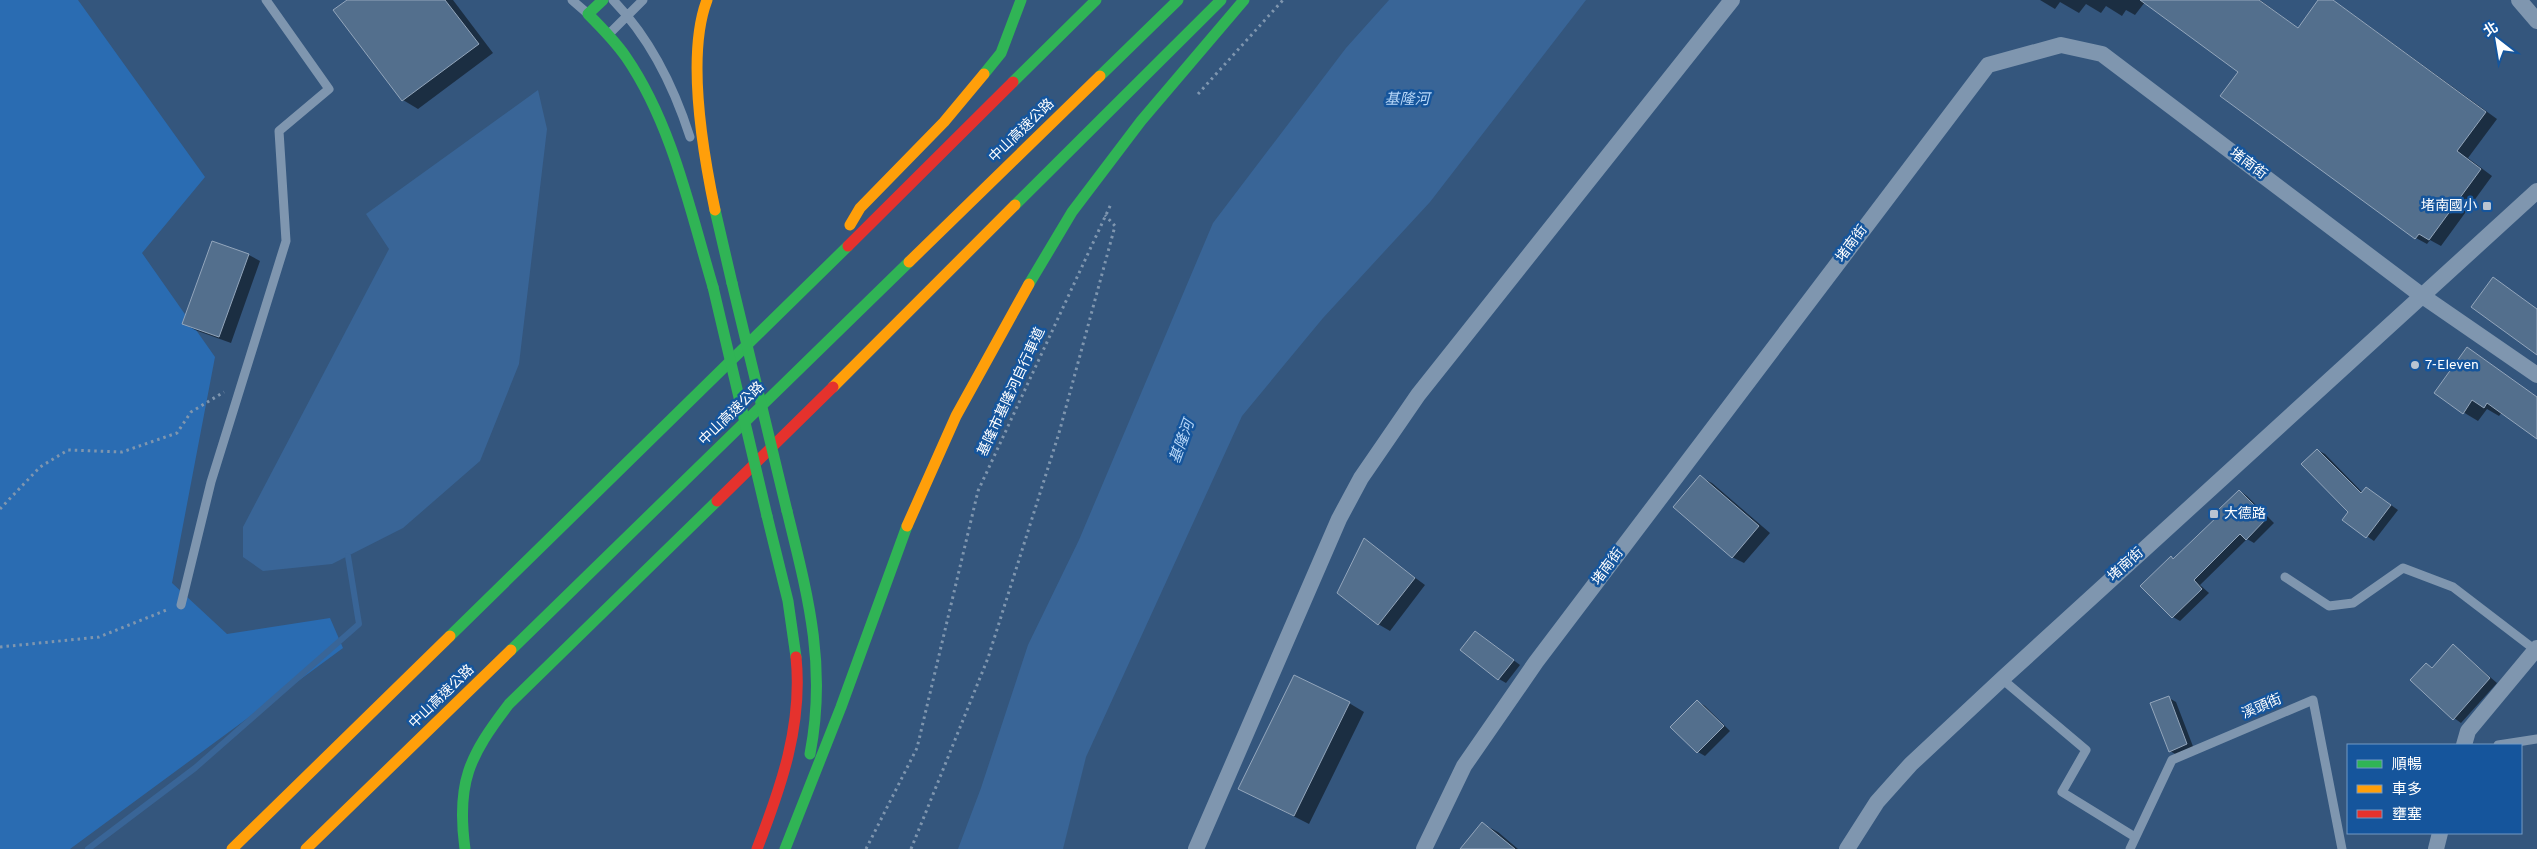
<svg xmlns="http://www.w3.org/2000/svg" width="2537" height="849" viewBox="0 0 2537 849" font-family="Overpass,'Noto Sans TC',sans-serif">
	<rect width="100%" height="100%" fill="#34567d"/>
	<path fill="#2a6cb2" d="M 0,0 L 78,0 L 205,177 L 142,253 L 215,357 L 172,583 L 227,634 L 330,618 L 343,648 L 70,849 L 0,849 Z"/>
	<path fill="#396597" d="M 1389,0 L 1586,0 L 1430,202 L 1323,318 L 1242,416 L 1086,757 L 1063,849 L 958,849 L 981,788 L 1028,645 L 1079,540 L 1213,223 L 1346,48 Z
		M 538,90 L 547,129 L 519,364 L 480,461 L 403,528 L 332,564 L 263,571 L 243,557 L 243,527 L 389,249 L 366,214 Z"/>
	<path fill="#0007" d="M 349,0 L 453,0 L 493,53 L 418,109 L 403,100 Z
		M 2040,0 L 2260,0 L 2299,29 L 2320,0 L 2333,0 L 2497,119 L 2468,158 L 2492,176 L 2441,246 L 2430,240 L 2427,244 L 2416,238 L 2239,71 L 2145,2 L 2135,15 L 2126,10 L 2122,16 L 2106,6 L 2101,13 L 2086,4 L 2079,13 L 2060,2 L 2055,9 Z
		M 249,255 L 260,261 L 231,343 L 195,330 L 184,324 Z
		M 2467,349 L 2537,397 L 2537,437 L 2502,412 L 2499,416 L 2487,409 L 2478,421 L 2463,412 Z
		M 2317,450 L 2325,454 L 2363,493 L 2367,488 L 2398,510 L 2374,541 L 2343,520 L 2349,512 Z
		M 1701,477 L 1712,483 L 1770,533 L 1744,563 L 1732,557 Z
		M 2240,491 L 2247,496 L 2274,523 L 2254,543 L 2247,539 L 2200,585 L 2209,593 L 2180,621 L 2173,617 L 2171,558 L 2174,560 L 2222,514 Z
		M 1364,540 L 1425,585 L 1390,631 L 1378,624 Z
		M 1476,632 L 1520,665 L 1506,683 L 1499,679 Z
		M 2454,646 L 2497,683 L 2461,723 L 2454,718 L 2426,664 L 2433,668 Z
		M 2169,698 L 2176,702 L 2194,749 L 2177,755 L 2170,751 Z
		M 1697,701 L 1705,706 L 1730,731 L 1705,756 L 1698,752 Z
		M 1349,703 L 1364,712 L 1309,824 L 1240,789 Z
		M 1483,824 L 1498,832 L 1518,849 L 1462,849 Z"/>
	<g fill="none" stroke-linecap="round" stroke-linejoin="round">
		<path stroke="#396597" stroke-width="6" d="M 88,849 L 195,768 L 359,624 L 348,556"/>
	</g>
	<path fill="#536f8d" stroke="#93a6bc" d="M 347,0 L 445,0 L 479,44 L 402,101 L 333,10 Z
		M 2140,0 L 2259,0 L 2298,28 L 2318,0 L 2333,0 L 2486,112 L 2457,151 L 2481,169 L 2429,240 L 2419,234 L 2415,239 L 2220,96 L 2238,72 Z
		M 212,241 L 249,254 L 219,337 L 182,324 Z
		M 2493,277 L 2537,309 L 2537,355 L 2471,307 Z
		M 2467,347 L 2537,397 L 2537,439 L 2487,403 L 2484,408 L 2472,400 L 2463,414 L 2434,393 Z
		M 2317,449 L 2361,493 L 2366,487 L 2391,505 L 2366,538 L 2342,520 L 2348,512 L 2301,464 Z
		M 1700,475 L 1759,526 L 1732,558 L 1673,507 Z
		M 2239,490 L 2267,518 L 2246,540 L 2240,534 L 2194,580 L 2202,589 L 2172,618 L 2140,586 L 2171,556 L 2173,559 L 2220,514 L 2217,511 Z
		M 1364,538 L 1415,578 L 1378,625 L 1337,593 Z
		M 1475,631 L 1514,660 L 1498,680 L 1460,650 Z
		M 2453,644 L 2490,678 L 2453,720 L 2410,680 L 2426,663 L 2432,668 Z
		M 1294,675 L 1350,702 L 1294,816 L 1238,789 Z
		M 2169,696 L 2187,744 L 2169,752 L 2150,703 Z
		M 1697,700 L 1724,726 L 1697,753 L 1670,727 Z
		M 1482,822 L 1515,849 L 1460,849 Z"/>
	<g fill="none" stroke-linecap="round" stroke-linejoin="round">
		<path stroke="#7f96af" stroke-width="3" stroke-dasharray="2.5 4" stroke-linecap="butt" d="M 1198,94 L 1283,0
			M 0,509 L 40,467 L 68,450 L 122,452 L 177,433 L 191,412 L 224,392
			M 0,647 L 99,637 L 169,609
			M 866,849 L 917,748 L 978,491 L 1111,204
			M 911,849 L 988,658 L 1059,433 L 1115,226 L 1105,215"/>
		<path stroke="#7f96af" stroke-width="9" d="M 572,0 L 587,13
			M 613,0 C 650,38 674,87 690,137
			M 610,33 L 643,0
			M 2285,577 L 2329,606 L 2353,603 L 2403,568 L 2453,587 L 2534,649
			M 181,605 L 211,482 L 286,241 L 279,131 L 329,89 L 266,0
			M 2002,679 L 2086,750 L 2062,792 L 2135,837
			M 2498,745 L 2537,739
			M 2130,849 L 2172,760 L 2313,700 L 2342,849"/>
		<path stroke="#7f96af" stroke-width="16" d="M 2519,0 L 2537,21
			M 2464,745 L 2468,731 L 2537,648
			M 1196,849 L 1339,519 L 1361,478 L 1418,395 L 1732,0
			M 1424,849 L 1464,766 L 1536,662 L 1988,65 L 2061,45 L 2102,54 L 2421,295 L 2537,375
			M 1847,849 L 1877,802 L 1911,764 L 2002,679 L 2537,191
			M 2436,849 L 2440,833"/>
		<path stroke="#30b455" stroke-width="11" d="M 603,0 L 588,14 C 601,27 615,41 626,57 C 672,124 690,210 713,287
			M 984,74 L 1001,53 L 1021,0
			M 1100,76 L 1178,0
			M 1013,82 L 1096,0
			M 1015,205 L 1221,0
			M 715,210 L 732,283
			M 1029,284 L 1072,212 L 1141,121 L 1244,0
			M 787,511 C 808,596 827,666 810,754
			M 767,516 L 788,601 L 796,657
			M 450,636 L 848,246
			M 511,650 L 909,262
			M 465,849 C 456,783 469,756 509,704 L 717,501
			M 785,849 L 841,707 L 907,526"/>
		<path stroke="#ff9f0a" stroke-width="11" d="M 707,0 C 686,55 703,153 715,210
			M 850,225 L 860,208 L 944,122 L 984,74
			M 909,262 L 1100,76
			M 833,387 L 1015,205
			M 907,526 L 956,416 L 1029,284
			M 232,849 L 450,636
			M 306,849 L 511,650"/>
		<path stroke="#e5322d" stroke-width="11" d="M 848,246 L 1013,82
			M 717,501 L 833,387
			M 757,849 C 781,787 803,725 796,657"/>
		<path stroke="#30b455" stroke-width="11" d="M 732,283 L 787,511
			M 713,287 L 767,516"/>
	</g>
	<g fill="#b8c4d2" stroke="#15559c" stroke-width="2">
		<rect x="2482" y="201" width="10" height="10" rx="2.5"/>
		<circle cx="2415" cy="365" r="5"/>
		<rect x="2209" y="509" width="10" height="10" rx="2.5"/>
	</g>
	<g text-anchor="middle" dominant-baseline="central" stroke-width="5" stroke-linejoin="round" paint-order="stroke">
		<g font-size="14" fill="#fff" stroke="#15559c">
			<text transform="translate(1022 131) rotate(-44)">中山高速公路</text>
			<text transform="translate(2248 164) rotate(37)">堵南街</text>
			<text transform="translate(1852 244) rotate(-53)">堵南街</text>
			<text transform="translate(1012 392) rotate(-65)">基隆市基隆河自行車道</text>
			<text transform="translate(732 414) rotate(-44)">中山高速公路</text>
			<text transform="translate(2126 565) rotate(-42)">堵南街</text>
			<text transform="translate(1608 567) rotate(-53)">堵南街</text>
			<text transform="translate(442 697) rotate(-44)">中山高速公路</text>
			<text transform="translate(2262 707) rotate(-23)">溪頭街</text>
		</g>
		<g font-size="14" fill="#fff" stroke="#15559c" text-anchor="start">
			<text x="2477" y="206" text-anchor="end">堵南國小</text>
			<text x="2425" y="365">7-Eleven</text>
			<text x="2224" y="514">大德路</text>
		</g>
		<g font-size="15" font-style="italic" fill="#b8d8f9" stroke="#15559c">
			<text x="1407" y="100">基隆河</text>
			<text transform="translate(1183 442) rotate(-70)">基隆河</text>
		</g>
	</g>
	<rect x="2347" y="744" width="175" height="90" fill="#15559c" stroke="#7399c4"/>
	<rect x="2357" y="760" width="25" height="8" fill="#30b455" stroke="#7399c4"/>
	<text x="2392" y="769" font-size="15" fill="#ffffff">順暢</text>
	<rect x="2357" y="785" width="25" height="8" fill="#ff9f0a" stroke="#7399c4"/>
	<text x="2392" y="794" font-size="15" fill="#ffffff">車多</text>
	<rect x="2357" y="810" width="25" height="8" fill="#e5322d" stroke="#7399c4"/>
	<text x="2392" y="819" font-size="15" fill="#ffffff">壅塞</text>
	<g transform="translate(2497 40) rotate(329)" stroke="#15559c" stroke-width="4" paint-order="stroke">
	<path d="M0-4L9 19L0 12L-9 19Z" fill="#ffffff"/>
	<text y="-8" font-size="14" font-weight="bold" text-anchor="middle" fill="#ffffff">北</text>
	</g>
</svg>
